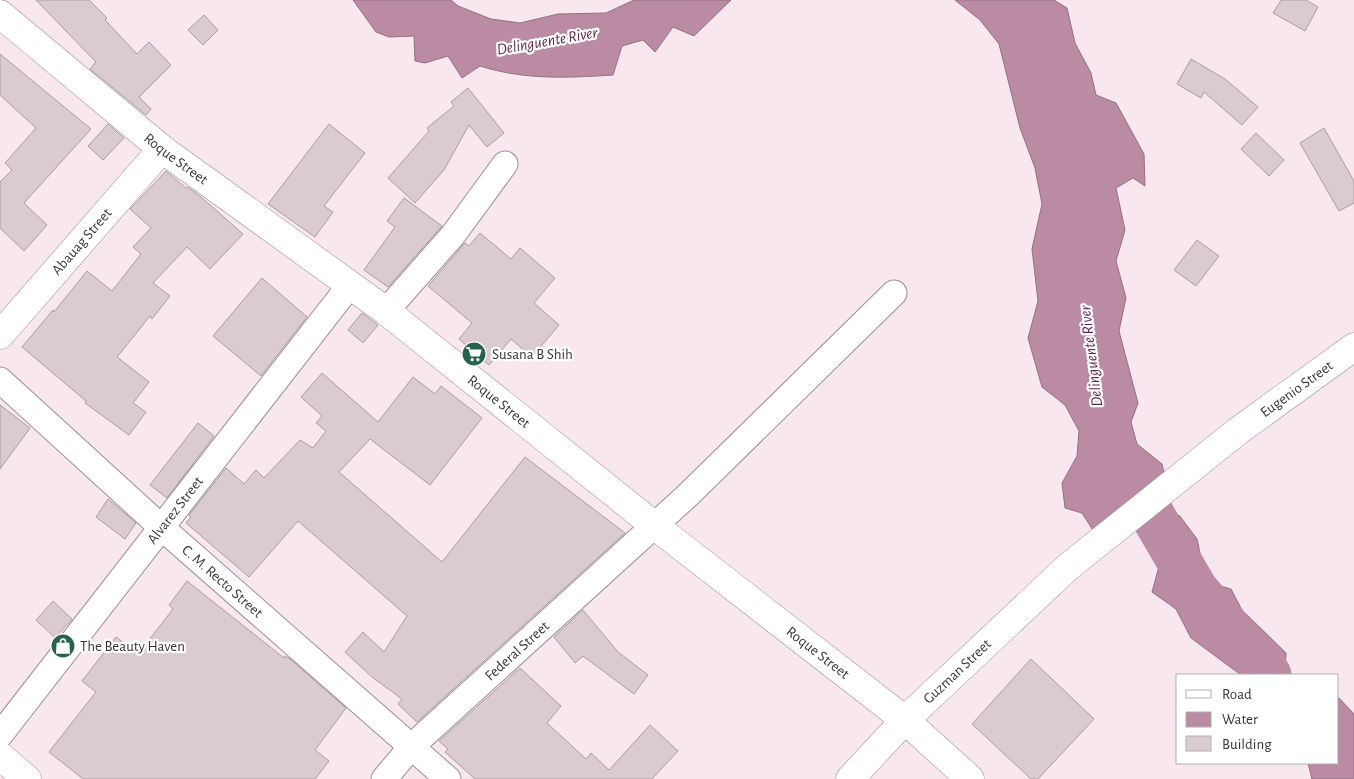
<svg xmlns="http://www.w3.org/2000/svg" width="1354" height="779" viewBox="0 0 1354 779" font-family="'Alegreya Sans',sans-serif">
	<rect width="100%" height="100%" fill="#f8e7ef"/>
	<path fill="#ba8ba2" stroke="#947182" d="M 353,0 L 451,0 L 458,6 L 491,19 L 520,23 L 558,14 L 606,13 L 634,0 L 731,0 L 694,36 L 673,27 L 655,52 L 643,40 L 622,46 L 613,75 C 567,78 524,80 480,66 L 462,78 L 448,56 L 425,63 L 415,61 L 414,36 L 389,37 L 376,32 Z
		M 955,0 L 1054,0 L 1067,8 L 1075,43 L 1091,73 L 1096,95 L 1116,103 L 1144,154 L 1145,186 L 1133,178 L 1116,188 L 1125,230 L 1116,261 L 1126,298 L 1119,331 L 1138,403 L 1131,422 L 1137,444 L 1162,464 L 1169,496 L 1096,535 L 1082,513 L 1065,508 L 1062,483 L 1077,456 L 1079,431 L 1065,405 L 1042,387 L 1028,338 L 1038,301 L 1032,249 L 1042,204 L 1035,168 L 1020,128 L 999,44 L 980,20 Z
		M 1179,515 L 1197,539 L 1206,582 L 1231,589 L 1242,610 L 1286,653 L 1285,675 L 1241,675 L 1191,638 L 1176,609 L 1152,592 L 1161,559 L 1150,538 Z
		M 1338,697 L 1354,714 L 1354,779 L 1312,779 L 1308,763 L 1338,763 Z"/>
	<g fill="none" stroke-linecap="round" stroke-linejoin="round">
		<path stroke="#ba8ba2" stroke-width="45" d="M 1122,463 L 1196,590 L 1269,675"/>
	</g>
	<path fill="#dacad1" stroke="#ab9ca3" d="M 36,0 L 89,0 L 107,18 L 105,20 L 137,54 L 149,42 L 171,65 L 139,97 L 151,109 L 146,115 L 90,69 L 96,62 Z
		M 1281,0 L 1306,0 L 1318,7 L 1305,31 L 1273,13 Z
		M 204,15 L 218,30 L 203,45 L 188,30 Z
		M 0,54 L 91,129 L 24,203 L 47,225 L 24,251 L 0,228 L 0,182 L 12,170 L 5,163 L 36,128 L 0,95 Z
		M 1191,59 L 1225,79 L 1258,107 L 1242,125 L 1204,92 L 1201,98 L 1177,84 Z
		M 468,88 L 504,133 L 487,147 L 469,125 L 444,170 L 415,203 L 388,178 L 429,131 L 427,128 L 454,106 L 451,102 Z
		M 108,124 L 124,138 L 103,160 L 88,146 Z
		M 329,124 L 365,153 L 324,206 L 333,212 L 315,237 L 268,204 Z
		M 1324,128 L 1354,181 L 1354,203 L 1339,211 L 1300,143 Z
		M 1256,133 L 1284,160 L 1269,176 L 1241,149 Z
		M 166,171 L 186,188 L 188,187 L 201,197 L 243,234 L 210,269 L 187,247 L 153,283 L 170,296 L 152,319 L 150,316 L 117,357 L 149,382 L 133,403 L 146,412 L 129,435 L 85,403 L 86,401 L 22,347 L 53,310 L 54,312 L 87,271 L 112,291 L 141,254 L 133,247 L 151,228 L 130,209 Z
		M 404,198 L 442,226 L 388,287 L 364,270 L 395,227 L 387,221 Z
		M 480,233 L 511,259 L 520,248 L 555,278 L 534,303 L 559,325 L 532,357 L 511,339 L 489,365 L 459,339 L 472,323 L 428,286 L 465,243 L 469,246 Z
		M 1197,240 L 1219,256 L 1196,286 L 1174,270 Z
		M 262,278 L 307,317 L 261,376 L 213,336 Z
		M 362,313 L 378,325 L 363,343 L 348,330 Z
		M 322,373 L 378,422 L 413,377 L 435,394 L 441,386 L 482,418 L 430,485 L 370,439 L 339,472 L 442,562 L 525,457 L 625,533 L 417,722 L 398,704 L 402,699 L 372,677 L 345,652 L 363,632 L 384,652 L 407,616 L 298,521 L 249,577 L 186,523 L 191,517 L 189,515 L 226,468 L 244,484 L 256,470 L 264,478 L 300,440 L 313,448 L 326,431 L 316,423 L 322,416 L 301,397 Z
		M 0,405 L 30,428 L 0,469 Z
		M 198,423 L 214,436 L 167,498 L 150,485 Z
		M 108,499 L 136,523 L 125,539 L 96,517 Z
		M 187,581 L 284,658 L 285,656 L 290,659 L 346,708 L 315,750 L 329,761 L 315,779 L 83,779 L 49,752 L 96,692 L 82,681 L 116,637 L 138,654 L 173,609 L 169,605 Z
		M 53,601 L 72,619 L 55,638 L 36,620 Z
		M 583,610 L 618,652 L 648,675 L 634,694 L 583,656 L 575,663 L 554,637 Z
		M 1031,659 L 1094,719 L 1038,779 L 1031,779 L 972,724 Z
		M 520,668 L 561,706 L 547,723 L 586,759 L 591,753 L 609,770 L 650,725 L 678,751 L 652,779 L 475,779 L 445,752 L 448,749 L 439,741 Z"/>
	<g fill="none" stroke-linecap="round" stroke-linejoin="round">
		<defs>
			<g id="minor">
				<path d="M 386,311 L 453,235 L 505,164"/>
				<path id="s1" d="M 0,380 L 161,527 L 448,779"/>
				<path id="s2" d="M 0,735 L 350,285"/>
				<path id="s3" d="M 384,779 L 412,746 L 688,495 L 894,293"/>
			</g>
			<g id="tertiary">
				<path id="s4" d="M 0,14 L 162,149 L 386,311 L 655,526 L 905,720 L 970,779"/>
				<path id="s5" d="M 0,335 L 162,149"/>
				<path id="s6" d="M 850,779 L 905,720 L 1068,567 L 1238,431 L 1354,347"/>
			</g>
			<path id="secondary" d="M 0,756 L 27,779"/>
		</defs>
		<use href="#minor" stroke="#9c8d93" stroke-width="27"/>
		<use href="#tertiary" stroke="#9c8d93" stroke-width="29"/>
		<use href="#secondary" stroke="#9c8d93" stroke-width="29"/>
		<use href="#minor" stroke="#fff" stroke-width="25"/>
		<use href="#tertiary" stroke="#fff" stroke-width="28"/>
		<use href="#secondary" stroke="#fff" stroke-width="28"/>
	</g>
	<defs>
		<symbol id="supermarket-disc" viewBox="-11 -11 22 22"><circle r="9.5" fill="#25634f" stroke="#fff"/><path d="M-6-5.5h2.5l.6 2H6L4.5 2H-2.5L-4.4-4H-6ZM-1.5 3.2a1.3 1.3 0 1 0 .1 0ZM3 3.2a1.3 1.3 0 1 0 .1 0Z" fill="#fff"/></symbol>
		<symbol id="shop-disc" viewBox="-11 -11 22 22"><circle r="9.5" fill="#25634f" stroke="#fff"/><path d="M-5-2.5h2.3a2.7 3.5 0 0 1 5.4 0H5L5.5 6h-11ZM-1.5-2.5h3a1.5 2.3 0 0 0-3 0Z" fill="#fff"/></symbol>
	</defs>
	<g fill-rule="evenodd">
		<use href="#supermarket-disc" x="460" y="340" width="28" height="28"/>
		<use href="#shop-disc" x="49" y="632" width="28" height="28"/>
	</g>
	<g text-anchor="middle" dominant-baseline="central" stroke-width="4.5" stroke-linejoin="round" paint-order="stroke">
		<g font-size="15" fill="#3b3538" stroke="#fff">
			<text stroke="none"><textPath href="#s4" startOffset="228">Roque Street</textPath></text>
			<text stroke="none"><textPath href="#s5" startOffset="124">Abauag Street</textPath></text>
			<text stroke="none"><textPath href="#s6" startOffset="594">Eugenio Street</textPath></text>
			<text stroke="none"><textPath href="#s4" startOffset="632">Roque Street</textPath></text>
			<text stroke="none"><textPath href="#s2" startOffset="285">Alvarez Street</textPath></text>
			<text stroke="none"><textPath href="#s1" startOffset="300">C. M. Recto Street</textPath></text>
			<text stroke="none"><textPath href="#s3" startOffset="185">Federal Street</textPath></text>
			<text stroke="none"><textPath href="#s4" startOffset="1038">Roque Street</textPath></text>
			<text stroke="none"><textPath href="#s6" startOffset="152">Guzman Street</textPath></text>
		</g>
		<g font-size="15" fill="#3b3538" stroke="#fff" text-anchor="start">
			<text x="492" y="354">Susana B Shih</text>
			<text x="80" y="646">The Beauty Haven</text>
		</g>
		<g font-size="16" font-style="italic" fill="#602545" stroke="#fff">
			<text transform="translate(547 41) rotate(-10)">Delinguente River</text>
			<text transform="translate(1091 356) rotate(-97)">Delinguente River</text>
		</g>
	</g>
	<rect x="1176" y="674" width="162" height="90" fill="#ffffff" stroke="#b1aeaf"/>
	<rect x="1186" y="690" width="25" height="8" fill="#ffffff" stroke="#b1aeaf"/>
	<text x="1222" y="699" font-size="15" fill="#3b3538">Road</text>
	<rect x="1186" y="712" width="25" height="15" fill="#ba8ba2" stroke="#b1aeaf"/>
	<text x="1222" y="724" font-size="15" fill="#3b3538">Water</text>
	<rect x="1186" y="736" width="25" height="15" fill="#dacad1" stroke="#b1aeaf"/>
	<text x="1222" y="749" font-size="15" fill="#3b3538">Building</text>
</svg>
